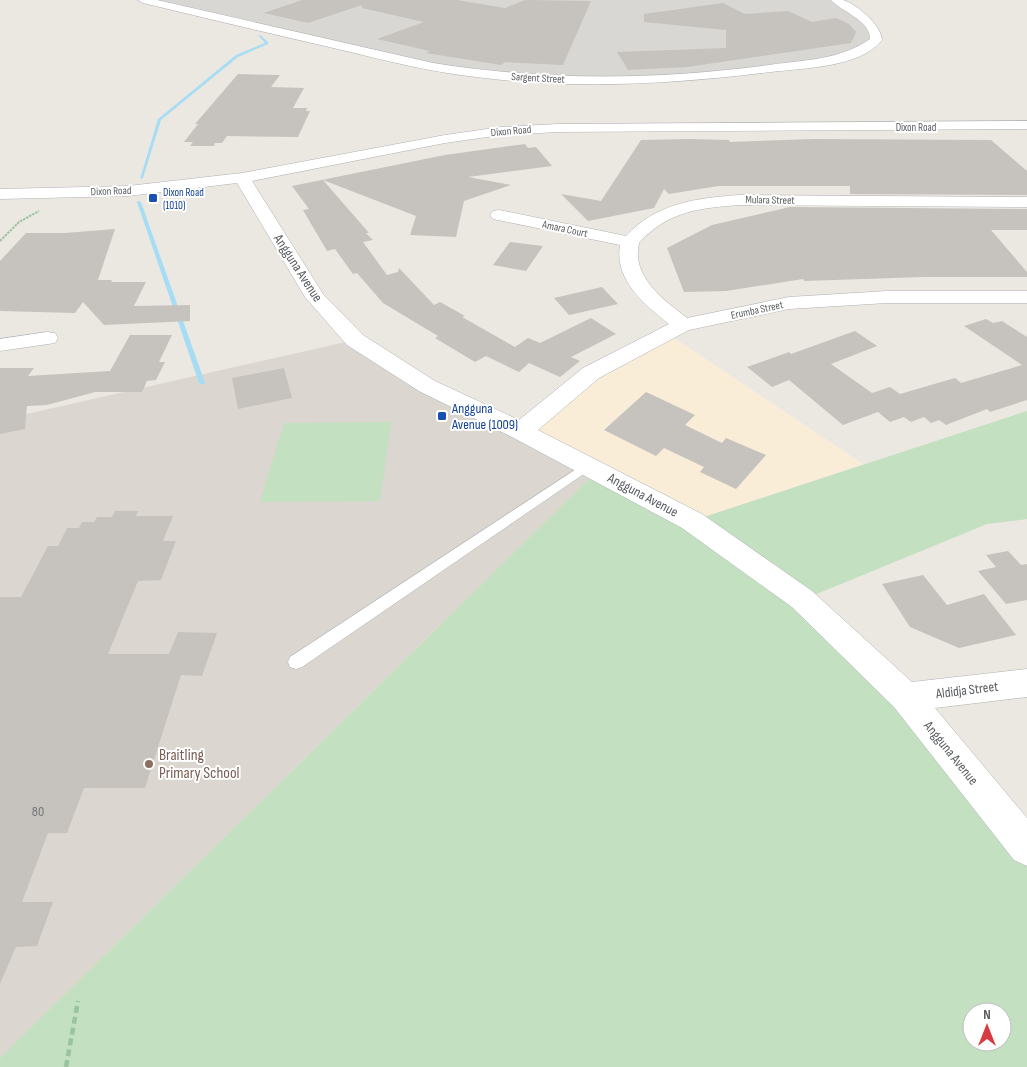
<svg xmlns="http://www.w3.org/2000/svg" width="1027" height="1067" viewBox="0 0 1027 1067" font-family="'Sofia Sans Condensed',sans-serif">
	<rect width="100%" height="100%" fill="#ebe7e1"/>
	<path fill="#f9edd7" d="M 667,333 L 863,464 L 692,521 L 521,431 L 591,373 Z"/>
	<path fill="#d9d7d3" d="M 143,0 L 836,0 L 867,21 L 876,40 L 831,60 L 619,81 L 433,67 Z"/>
	<path fill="#dbd6cf" d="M 355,340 L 597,471 L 0,1058 L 0,420 Z"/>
	<path fill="#c3e0c0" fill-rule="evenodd" d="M 1027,411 L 1027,519 L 987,524 L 802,600 L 1027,847 L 1027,1067 L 0,1067 L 0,1058 L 597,471 L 692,521 ZM 972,1012 L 1002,1012 L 1002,1042 L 972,1042 Z
		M 391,422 L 380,501 L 260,502 L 284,423 Z"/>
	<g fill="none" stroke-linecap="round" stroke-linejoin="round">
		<path fill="#a6ddf5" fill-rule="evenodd" d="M 258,35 L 260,35 L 268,42 L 268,44 L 238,57 L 161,120 L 143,178 L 140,179 L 158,119 L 236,55 L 265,43 Z
			M 138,201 L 141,202 L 205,383 L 204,384 L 200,384 L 199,383 L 137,202 Z"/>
	</g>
	<path fill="#c6c2be" d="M 302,0 L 457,0 L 505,8 L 525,0 L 591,1 L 563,65 L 505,62 L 501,65 L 426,53 L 430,51 L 377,39 L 424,22 L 362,8 L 362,5 L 308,23 L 264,13 Z
		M 723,3 L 745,14 L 788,11 L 812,22 L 836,18 L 849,24 L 856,32 L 851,43 L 687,67 L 628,70 L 617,52 L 726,48 L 726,30 L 644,22 L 644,14 Z
		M 238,74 L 280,75 L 271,87 L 304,88 L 293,108 L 307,108 L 306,111 L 310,111 L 298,137 L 227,136 L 222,143 L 215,143 L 214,146 L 190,146 L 193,142 L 184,142 L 198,124 L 195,124 Z
		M 690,139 L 729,140 L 730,142 L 814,139 L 991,140 L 1027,171 L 1027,195 L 850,194 L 850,186 L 718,186 L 669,194 L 664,189 L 654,208 L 588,221 L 561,194 L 601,201 L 641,140 Z
		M 525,144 L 528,148 L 536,147 L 552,166 L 468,177 L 511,185 L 464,201 L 456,237 L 410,235 L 416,216 L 323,180 L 369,233 L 366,233 L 373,240 L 363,242 L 387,275 L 398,272 L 399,268 L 434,305 L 440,302 L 465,316 L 462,317 L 515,347 L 528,338 L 540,343 L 591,318 L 616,334 L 571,357 L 580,361 L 560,377 L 529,363 L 519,372 L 486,356 L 475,362 L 435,338 L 438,336 L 383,303 L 357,273 L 353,274 L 335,249 L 327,251 L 303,210 L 309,209 L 292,186 L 445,155 Z
		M 790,207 L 1027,209 L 1027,230 L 991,230 L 1027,272 L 1027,277 L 924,277 L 804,281 L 803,279 L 726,291 L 684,292 L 667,248 L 712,225 Z
		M 115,229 L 98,280 L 112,280 L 111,282 L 146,282 L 134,306 L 190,305 L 190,321 L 104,325 L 83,302 L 75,313 L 0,311 L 0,261 L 26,233 L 65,233 Z
		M 510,242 L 543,246 L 526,271 L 493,265 Z
		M 602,287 L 618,304 L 569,315 L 554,298 Z
		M 986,319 L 993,323 L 1002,321 L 1027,337 L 1027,400 L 990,412 L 987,409 L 946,425 L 939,420 L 931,423 L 924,417 L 911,422 L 904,417 L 890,422 L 878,412 L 843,425 L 789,380 L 772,387 L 747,367 L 789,352 L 791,354 L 855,331 L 877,346 L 831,364 L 872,393 L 890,387 L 900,394 L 955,378 L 961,383 L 1022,365 L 964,326 Z
		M 130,335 L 172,335 L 159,362 L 165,362 L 156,380 L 147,381 L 142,392 L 95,392 L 47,405 L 27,406 L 25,429 L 0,434 L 0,368 L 34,368 L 28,376 L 110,371 Z
		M 284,368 L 292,398 L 238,409 L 232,378 Z
		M 646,392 L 695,415 L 685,425 L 722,443 L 726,438 L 766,455 L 736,489 L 700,472 L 704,467 L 664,448 L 656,456 L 604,430 Z
		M 115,511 L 138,511 L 136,516 L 173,516 L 163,541 L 176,541 L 161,580 L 138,581 L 108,654 L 169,654 L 178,632 L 217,633 L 202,676 L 181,675 L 145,788 L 84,788 L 67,833 L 48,833 L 22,902 L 53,902 L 37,946 L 16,947 L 0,984 L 0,597 L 21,597 L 48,546 L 58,546 L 67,528 L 79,528 L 82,522 L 94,522 L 97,517 L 112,517 Z
		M 1008,551 L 1021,565 L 1027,564 L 1027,600 L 1006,604 L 978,571 L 996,567 L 986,555 Z
		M 923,575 L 947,605 L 984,594 L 1016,635 L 959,648 L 910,627 L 882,584 Z"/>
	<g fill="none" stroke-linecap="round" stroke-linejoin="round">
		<defs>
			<path id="service" d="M 587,462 L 593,466 L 591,469 L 302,667 L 296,669 L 290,667 L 288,662 L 290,657 Z"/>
			<path id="minor" d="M 138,0 L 157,0 L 433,63 C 547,81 655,80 769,65 C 804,60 840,60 870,39 C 870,20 842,12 831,0 C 834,0 840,0 843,0 C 857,4 882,26 882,40 C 860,68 803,68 771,72 C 673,84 575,90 476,77 C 431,72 387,61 342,50 C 276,35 209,19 143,3 Z
				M 1027,121 L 1027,129 L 558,132 L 501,135 L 445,143 L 252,181 L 323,294 L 363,335 L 435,381 L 519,420 L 583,368 L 669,324 C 645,305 614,280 620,245 L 493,219 L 490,215 L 493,211 L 499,210 L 626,236 C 656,203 697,198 740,195 L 1027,197 L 1027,207 L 740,205 C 699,208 668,211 639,243 C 631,277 664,300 687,318 L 789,297 L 887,291 L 1027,291 L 1027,303 L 887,303 L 789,309 L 689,330 L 599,378 L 538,430 L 702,514 L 812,591 L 912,682 L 1027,669 L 1027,697 L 935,708 L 1027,818 L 1027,866 L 1014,860 L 894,707 L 792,607 L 682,528 L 512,437 L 419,391 L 347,345 L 305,297 L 237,183 L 128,196 L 0,199 L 0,189 L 128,186 L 242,173 L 445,135 L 501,127 L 558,124 Z
				M 47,332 L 55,333 L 58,338 L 55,343 L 0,351 L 0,339 Z"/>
		</defs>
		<use href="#service" stroke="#afb2b5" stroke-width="1"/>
		<use href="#minor" stroke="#afb2b5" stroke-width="1"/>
		<path stroke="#9bc3a1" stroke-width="2" stroke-dasharray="2.5 1" stroke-linecap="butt" d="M 0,241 L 19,222 L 39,211"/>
		<path stroke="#9bc3a1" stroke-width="4.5" stroke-dasharray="7 4" stroke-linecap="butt" d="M 66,1067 L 78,1001"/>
		<use href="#service" fill="#fff" fill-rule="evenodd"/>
		<use href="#minor" fill="#fff" fill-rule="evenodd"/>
	</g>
	<g fill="#1a4fb4" stroke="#fff" stroke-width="2">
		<rect x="148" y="193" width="10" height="10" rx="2.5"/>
		<rect x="437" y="411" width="10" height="10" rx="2.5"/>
	</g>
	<circle fill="#8d6e63" stroke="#fff" stroke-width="2" cx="149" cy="764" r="5"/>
	<g text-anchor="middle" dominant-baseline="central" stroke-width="4" stroke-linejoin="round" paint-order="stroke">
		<g font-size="11" fill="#5a5d60" stroke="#fff">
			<text transform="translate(538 78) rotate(3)">Sargent Street</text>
			<text x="916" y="127">Dixon Road</text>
			<text transform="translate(511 131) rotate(-5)">Dixon Road</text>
			<text transform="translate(111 191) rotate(-2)">Dixon Road</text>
			<text transform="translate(770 200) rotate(1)">Mulara Street</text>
			<text transform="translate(565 229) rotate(12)">Amara Court</text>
			<text transform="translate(757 310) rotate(-12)">Erumba Street</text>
		</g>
		<g font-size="11" fill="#164399" stroke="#fff" text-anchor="start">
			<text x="163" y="192">Dixon Road<tspan x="163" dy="13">(1010)</tspan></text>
		</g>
		<g font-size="14" fill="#5a5d60" stroke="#fff">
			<text transform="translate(298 268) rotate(57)">Angguna Avenue</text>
			<text transform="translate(643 495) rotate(28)">Angguna Avenue</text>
			<text transform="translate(967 690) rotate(-7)">Aldidja Street</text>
			<text transform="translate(951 753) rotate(51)">Angguna Avenue</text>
		</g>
		<g font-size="14" fill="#164399" stroke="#fff" text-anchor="start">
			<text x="452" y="408">Angguna<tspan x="452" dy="16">Avenue (1009)</tspan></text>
		</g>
		<g font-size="14" fill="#757678">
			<text x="38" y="811">80</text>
		</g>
		<g font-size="16" fill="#785e54" stroke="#fff" text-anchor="start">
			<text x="159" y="755">Braitling<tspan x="159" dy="18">Primary School</tspan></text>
		</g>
	</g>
	<g transform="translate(987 1027)"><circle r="24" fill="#ffffff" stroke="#bdbebf"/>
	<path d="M0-4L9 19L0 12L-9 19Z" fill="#d63c42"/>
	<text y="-8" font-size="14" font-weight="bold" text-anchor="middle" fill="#5a5d60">N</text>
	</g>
</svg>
